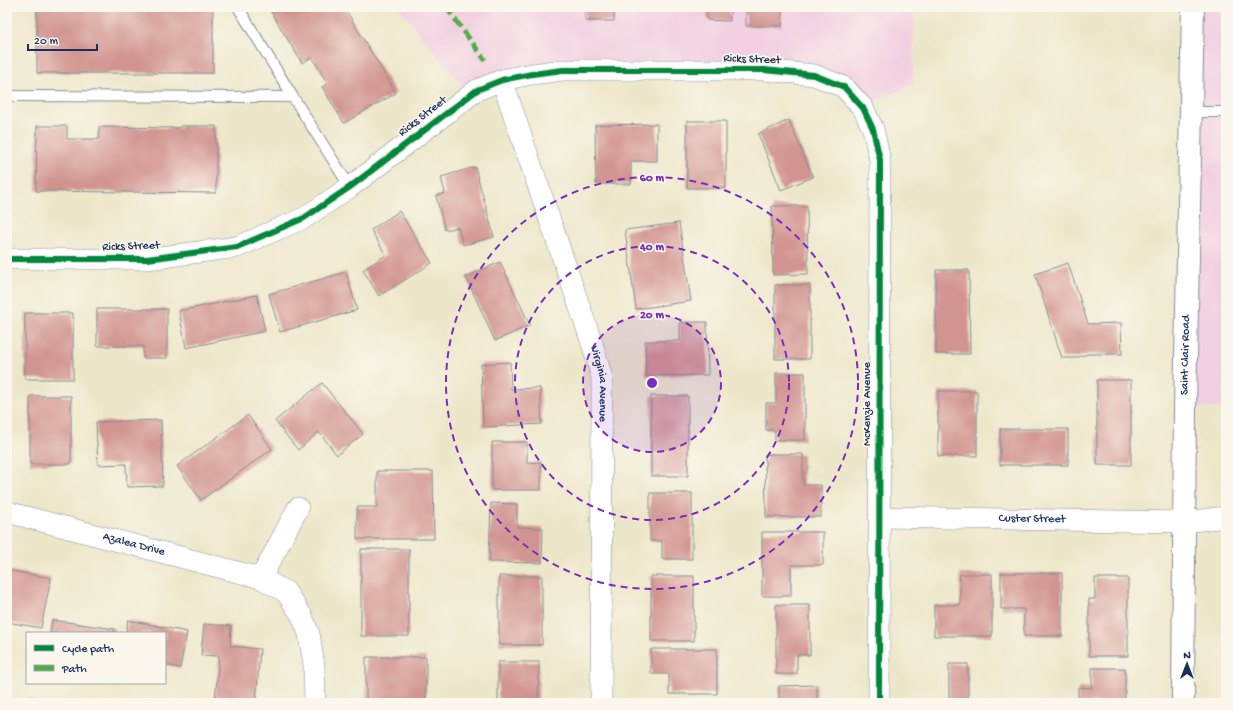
<svg xmlns="http://www.w3.org/2000/svg" width="1233" height="710" viewBox="0 0 1233 710" font-family="'Gochi Hand',sans-serif">
	<rect width="100%" height="100%" fill="#fbf7ec"/>
	<filter id="ink" filterUnits="userSpaceOnUse"><feTurbulence type="fractalNoise" baseFrequency=".025" numOctaves="2"/><feDisplacementMap in="SourceGraphic" scale="8" xChannelSelector="R" yChannelSelector="G"/><feConvolveMatrix kernelMatrix="1 2 1 2 8 2 1 2 1" color-interpolation-filters="sRGB"/></filter>
	<filter id="wash" filterUnits="userSpaceOnUse"><feTurbulence type="fractalNoise" baseFrequency=".012" numOctaves="4" result="noise"/><feDisplacementMap in="SourceGraphic" scale="16" xChannelSelector="R" yChannelSelector="G"/><feGaussianBlur stdDeviation="0.9" result="paint"/><feColorMatrix in="noise" values="0 0 0 0 0 0 0 0 0 0 0 0 0 0 0 0 0 1.4 0 .05"/><feComposite in="paint" operator="in"/></filter>
	<g filter="url(#wash)">
		<rect width="100%" height="100%" fill="#ede7ca"/>
		<path fill="#f2cfe1" d="M 398,7 L 914,7 L 913,84 L 886,96 L 863,108 L 814,75 L 563,70 L 470,95 Z
			M 1192,7 L 1226,7 L 1226,408 L 1185,408 Z"/>
		<g id="blocks">
			<path fill="#d29490" d="M 37,7 L 213,7 L 213,73 L 37,73 Z
				M 268,7 L 344,7 L 396,93 L 344,123 L 322,87 L 328,84 L 312,57 L 302,63 Z
				M 585,7 L 614,7 L 614,21 L 585,21 Z
				M 707,7 L 730,7 L 730,21 L 707,20 Z
				M 746,7 L 782,7 L 782,26 L 746,26 Z
				M 789,120 L 813,177 L 781,190 L 758,134 Z
				M 687,121 L 726,121 L 726,188 L 687,188 Z
				M 657,124 L 657,161 L 631,161 L 631,184 L 596,184 L 595,125 Z
				M 37,126 L 67,126 L 67,139 L 99,139 L 99,127 L 180,128 L 180,126 L 216,126 L 216,193 L 36,191 Z
				M 475,167 L 494,237 L 463,245 L 458,227 L 445,230 L 436,196 L 445,193 L 441,177 Z
				M 772,206 L 807,206 L 808,274 L 773,275 Z
				M 399,211 L 432,263 L 379,296 L 363,270 L 386,255 L 371,230 Z
				M 679,223 L 691,301 L 636,309 L 625,230 Z
				M 500,262 L 530,325 L 495,341 L 466,277 Z
				M 1068,263 L 1088,324 L 1121,323 L 1122,354 L 1088,354 L 1075,358 L 1062,358 L 1035,274 Z
				M 936,270 L 969,270 L 970,354 L 936,354 Z
				M 346,272 L 357,310 L 280,332 L 269,294 Z
				M 775,285 L 810,285 L 810,359 L 775,359 Z
				M 257,295 L 265,331 L 186,348 L 179,311 Z
				M 97,309 L 167,309 L 167,358 L 143,358 L 143,346 L 97,346 Z
				M 25,313 L 73,313 L 73,379 L 25,379 Z
				M 680,322 L 707,322 L 708,375 L 646,376 L 645,341 L 680,341 Z
				M 510,362 L 511,389 L 540,388 L 542,424 L 483,427 L 481,364 Z
				M 776,373 L 805,373 L 805,440 L 775,440 L 775,430 L 766,430 L 766,403 L 776,403 Z
				M 1097,380 L 1131,380 L 1131,465 L 1097,465 Z
				M 322,383 L 363,434 L 337,455 L 319,432 L 298,450 L 275,421 Z
				M 938,391 L 977,391 L 977,456 L 938,456 Z
				M 30,396 L 71,396 L 71,464 L 30,464 Z
				M 651,396 L 688,396 L 688,476 L 651,476 Z
				M 248,415 L 272,449 L 201,500 L 177,466 Z
				M 161,420 L 163,486 L 127,487 L 126,464 L 98,465 L 96,422 Z
				M 1000,429 L 1068,429 L 1068,465 L 1000,465 Z
				M 492,442 L 527,442 L 527,463 L 541,462 L 541,490 L 492,490 Z
				M 765,454 L 803,454 L 803,485 L 821,485 L 821,517 L 766,517 Z
				M 377,471 L 433,471 L 434,539 L 357,539 L 357,507 L 377,507 Z
				M 650,493 L 692,493 L 692,559 L 662,559 L 662,541 L 650,541 Z
				M 491,503 L 517,504 L 517,527 L 543,528 L 542,563 L 489,562 Z
				M 762,532 L 823,532 L 823,565 L 791,565 L 791,596 L 762,596 Z
				M 361,549 L 409,549 L 409,636 L 361,636 Z
				M 7,570 L 51,578 L 41,628 L 7,622 Z
				M 1001,573 L 1062,573 L 1062,636 L 1024,636 L 1024,609 L 1001,609 Z
				M 960,574 L 992,574 L 992,636 L 934,636 L 934,605 L 960,605 Z
				M 499,576 L 542,576 L 542,645 L 499,645 Z
				M 651,576 L 694,576 L 694,641 L 651,641 Z
				M 1095,578 L 1128,578 L 1128,656 L 1089,656 L 1089,599 L 1095,599 Z
				M 776,605 L 810,605 L 810,655 L 797,655 L 797,674 L 776,674 Z
				M 52,620 L 115,629 L 114,633 L 50,633 Z
				M 128,620 L 187,632 L 180,668 L 165,665 L 165,633 L 126,633 Z
				M 204,624 L 231,626 L 230,646 L 260,649 L 256,703 L 215,700 L 219,656 L 201,655 Z
				M 651,649 L 717,649 L 717,694 L 669,694 L 669,674 L 651,674 Z
				M 366,657 L 426,657 L 426,703 L 366,703 Z
				M 498,662 L 539,662 L 538,703 L 498,703 Z
				M 949,664 L 968,664 L 968,703 L 949,703 Z
				M 1092,668 L 1125,668 L 1125,703 L 1078,703 L 1078,687 L 1092,688 Z
				M 817,685 L 817,703 L 779,703 L 779,686 Z
				M 27,698 L 39,703 L 24,703 Z"/>
		</g>
	</g>
	<g filter="url(#ink)">
		<use href="#blocks" fill-opacity="0" stroke="#848b94" stroke-width="1"/>
		<g fill="none" stroke-linecap="round" stroke-linejoin="round">
			<defs>
				<path id="service" d="M 238,7 L 293,97
					M 7,96 L 293,97 L 350,187
					M 1191,112 L 1226,112"/>
				<g id="minor">
					<path id="s1" d="M 502,80 L 593,346 L 602,378 L 601,703"/>
					<path d="M 7,259 L 147,259 L 237,247 L 304,218 L 350,187 L 477,90 L 502,80 L 532,74 L 563,70 L 764,70 L 814,75 L 844,87 L 863,108 L 873,129 L 880,160 L 879,703"/>
					<path id="s2" d="M 7,512 L 261,578 L 286,592 L 302,616 L 309,634 L 314,665 L 315,703"/>
					<path id="s3" d="M 879,517 L 1184,522 L 1226,517"/>
					<path d="M 261,578 L 298,508"/>
				</g>
				<g id="tertiary">
					<path id="s4" d="M 1183,703 L 1185,408 L 1193,7"/>
				</g>
			</defs>
			<use href="#service" stroke="#848b94" stroke-width="12"/>
			<use href="#minor" stroke="#848b94" stroke-width="22"/>
			<use href="#tertiary" stroke="#848b94" stroke-width="24"/>
			<use href="#service" stroke="#fff" stroke-width="10"/>
			<use href="#minor" stroke="#fff" stroke-width="21"/>
			<use href="#tertiary" stroke="#fff" stroke-width="22"/>
			<path stroke="#52ab49" stroke-width="5" stroke-dasharray="10 5" stroke-linecap="butt" d="M 446,7 L 485,60"/>
			<defs>
				<path id="cycleway" d="M 7,259 L 147,259 L 237,247 L 304,218 L 350,187 L 477,90 L 502,80 L 532,74 L 563,70 L 764,70 L 814,75 L 844,87 L 863,108 L 873,129 L 880,160 L 879,703"/>
			</defs>
			<use href="#cycleway" stroke="#fbf7ec" stroke-width="8"/>
			<use href="#cycleway" stroke="#00873e" stroke-width="6"/>
		</g>
	</g>
	<circle cx="652" cy="383" r="69" fill="#7b2cbf" fill-opacity=".12"/>
	<g fill="none" stroke="#7b2cbf" stroke-width="2" stroke-dasharray="7 5">
		<circle cx="652" cy="383" r="69"/>
		<circle cx="652" cy="383" r="137"/>
		<circle cx="652" cy="383" r="206"/>
	</g>
	<g text-anchor="middle" dominant-baseline="central" stroke-width="3.5" stroke-linejoin="round" paint-order="stroke">
		<g font-size="12" fill="#1b2f5e" stroke="#fbf7ec">
			<text transform="translate(752 60) rotate(2)">Ricks Street</text>
			<text transform="translate(423 117) rotate(-38)">Ricks Street</text>
			<text transform="translate(131 247) rotate(-2)">Ricks Street</text>
			<text stroke="none"><textPath href="#s4" startOffset="348">Saint Clair Road</textPath></text>
			<text stroke="none"><textPath href="#s1" startOffset="320">Virginia Avenue</textPath></text>
			<text transform="translate(868 404) rotate(-90)">McKenzie Avenue</text>
			<text stroke="none"><textPath href="#s3" startOffset="153">Custer Street</textPath></text>
			<text stroke="none"><textPath href="#s2" startOffset="131">Azalea Drive</textPath></text>
		</g>
	</g>
	<circle cx="652" cy="383" r="6" fill="#7b2cbf" stroke="#fbf7ec" stroke-width="2"/>
	<g font-size="12" text-anchor="middle" font-weight="bold" fill="#7b2cbf" stroke="#fbf7ec" stroke-width="3.5" stroke-linejoin="round" paint-order="stroke">
		<text x="652" y="181">60 m</text>
		<text x="652" y="250">40 m</text>
		<text x="652" y="318">20 m</text>
	</g>
	<rect width="1233" height="710" fill="none" stroke="#fbf7ec" stroke-width="24"/>
	<rect x="26" y="632" width="140" height="52" fill="#fbf7ec" stroke="#a1a7b3"/>
	<rect x="34" y="645" width="20" height="6" fill="#00873e" stroke="#a1a7b3"/>
	<text x="62" y="652" font-size="12" fill="#1b2f5e">Cycle path</text>
	<rect x="34" y="665" width="20" height="6" fill="#52ab49" stroke="#a1a7b3"/>
	<text x="62" y="672" font-size="12" fill="#1b2f5e">Path</text>
	<g transform="translate(1187 664)" stroke="#fbf7ec" stroke-width="3" paint-order="stroke">
	<path d="M0-3L7 15L0 10L-7 15Z" fill="#1b2f5e"/>
	<text y="-6" font-size="11" font-weight="bold" text-anchor="middle" fill="#1b2f5e">N</text>
	</g>
	<path d="M28 44v6h69v-6" fill="none" stroke="#1b2f5e" stroke-width="2"/>
	<text x="34" y="44" font-size="12" fill="#1b2f5e" stroke="#fbf7ec" stroke-width="3" paint-order="stroke">20 m</text>
</svg>
